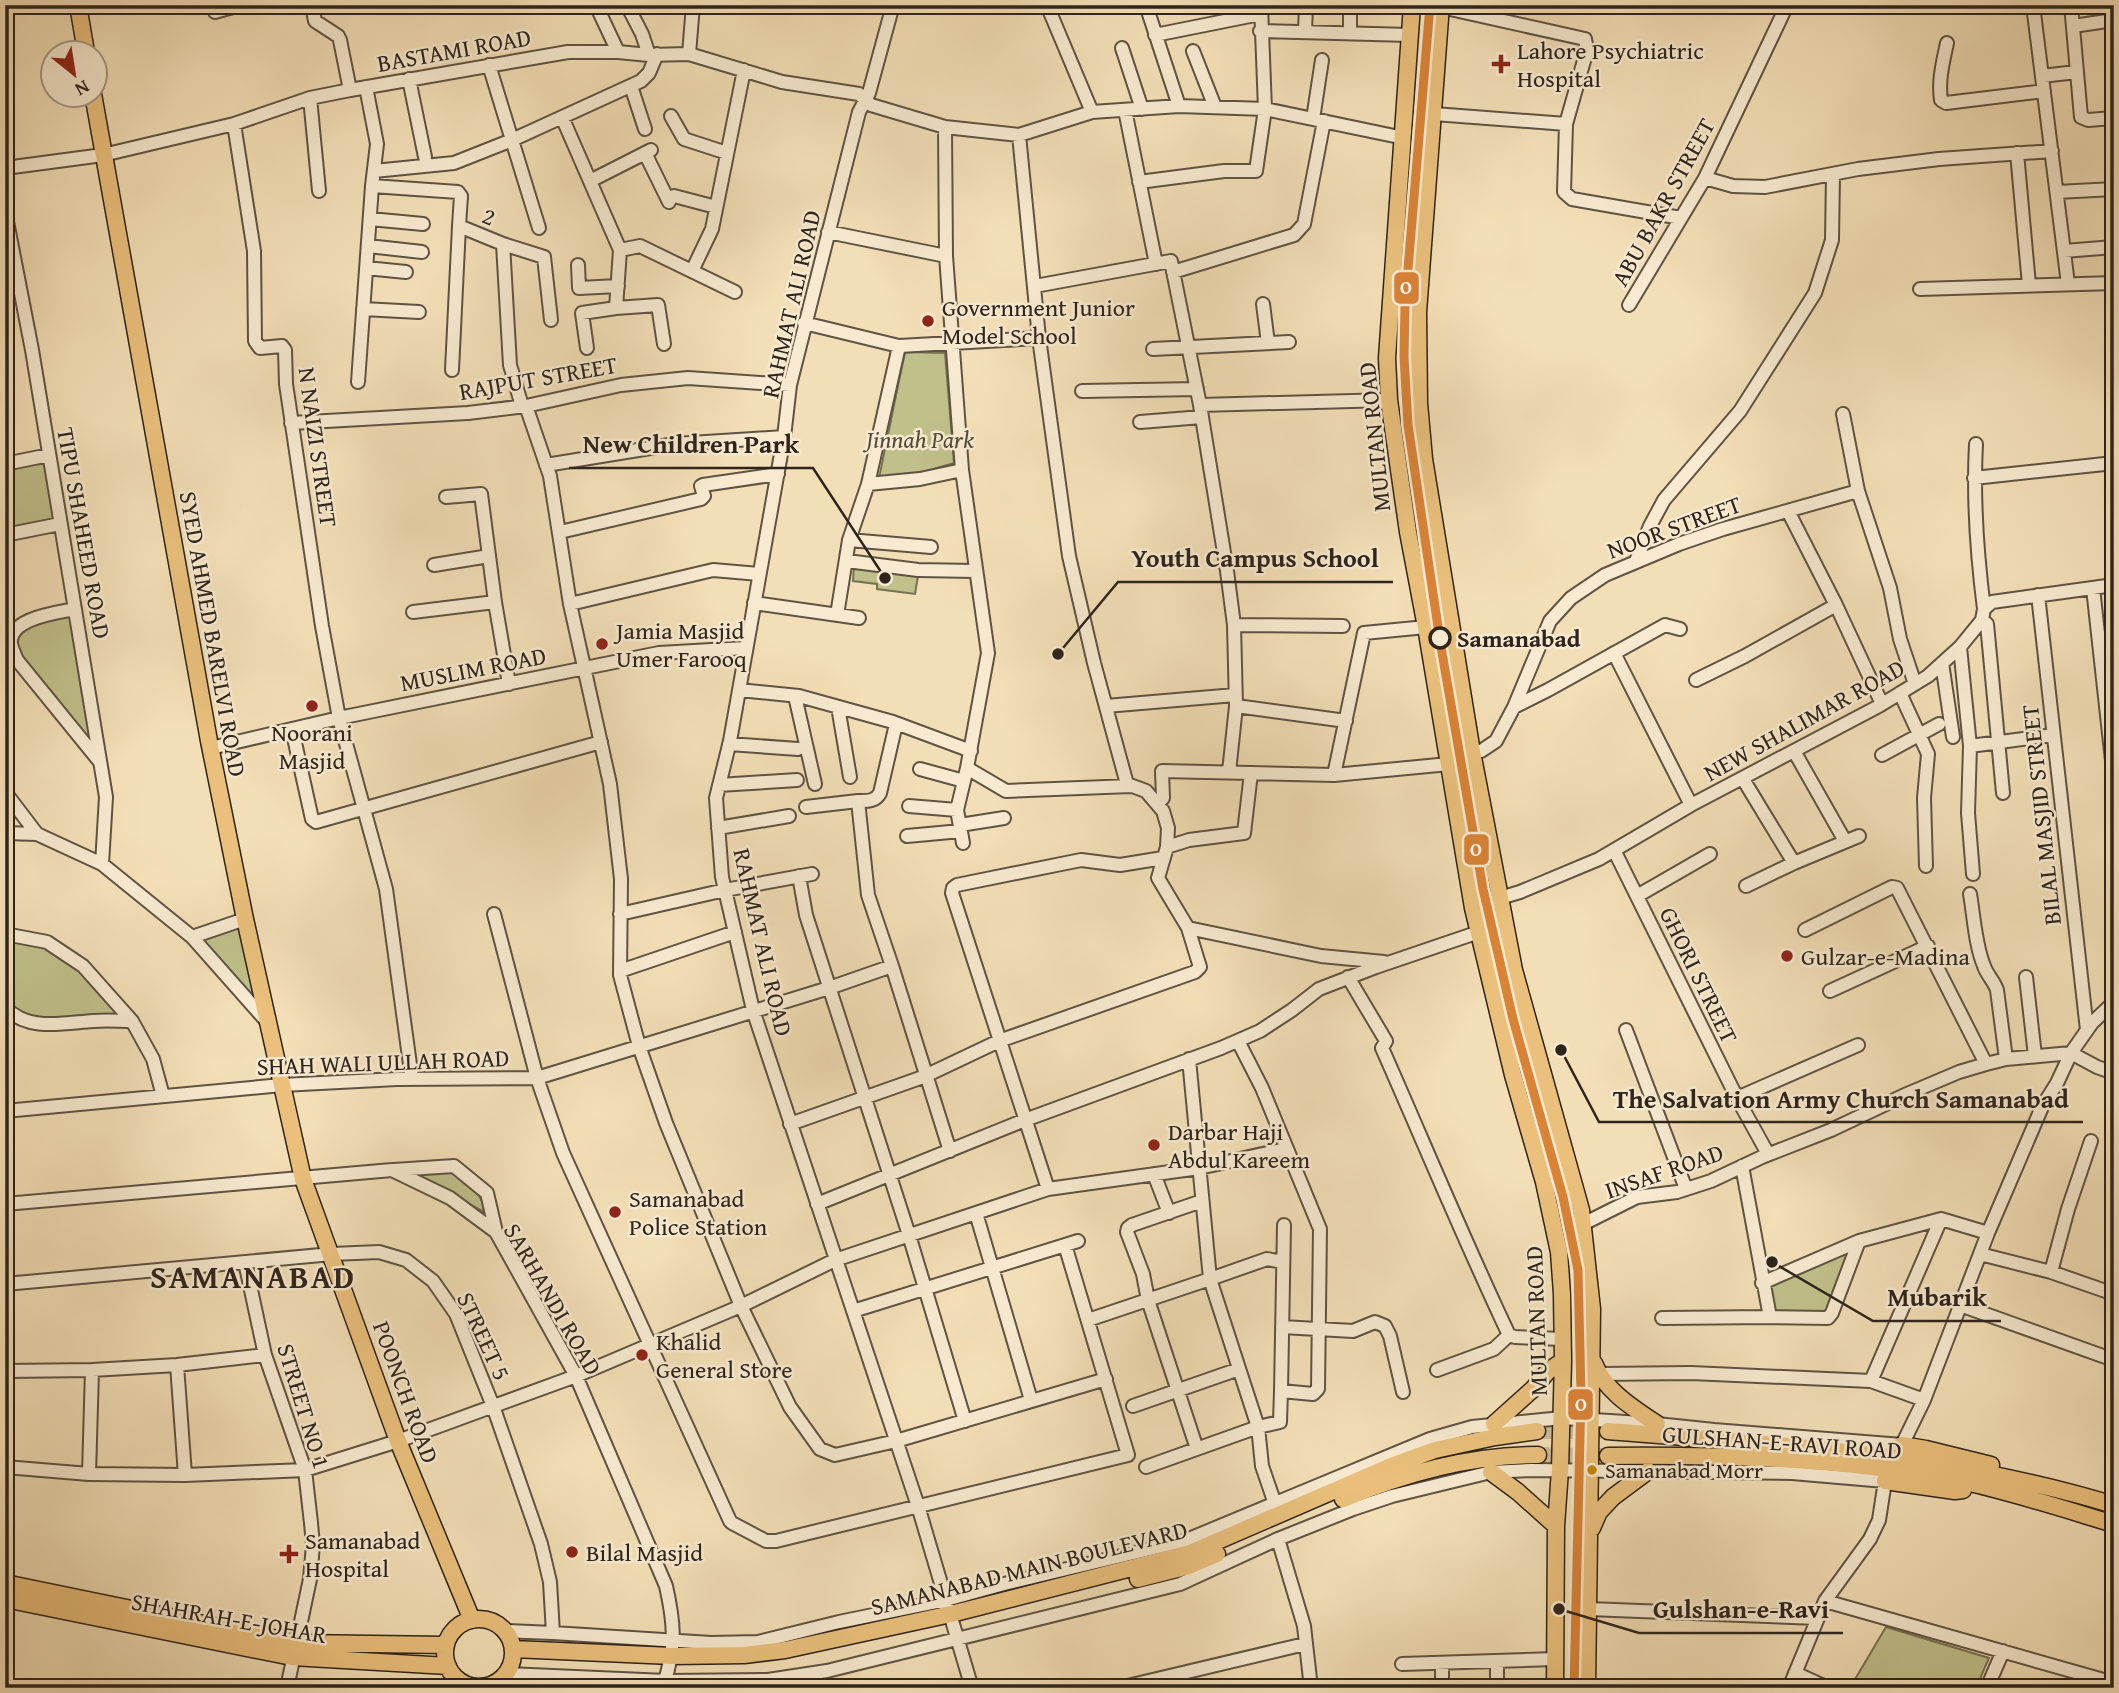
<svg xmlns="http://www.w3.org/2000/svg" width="2119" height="1693" viewBox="0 0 2119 1693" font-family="'Gentium Book Plus',serif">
	<rect width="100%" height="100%" fill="#f3dfb7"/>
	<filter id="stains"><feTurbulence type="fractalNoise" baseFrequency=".00286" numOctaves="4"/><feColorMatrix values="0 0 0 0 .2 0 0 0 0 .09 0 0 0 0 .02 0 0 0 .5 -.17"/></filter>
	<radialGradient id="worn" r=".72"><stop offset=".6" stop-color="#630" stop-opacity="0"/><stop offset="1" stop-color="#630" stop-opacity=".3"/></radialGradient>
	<path fill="#c0c08a" stroke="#777253" stroke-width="2" d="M 905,352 L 945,353 L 954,463 L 917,474 L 879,478 Z
		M 49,455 L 60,524 L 5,535 L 5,463 Z
		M 854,565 L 918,576 L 915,594 L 877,589 L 877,584 L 853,581 Z
		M 75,609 L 101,762 L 17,660 L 12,635 L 19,625 Z
		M 245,919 L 270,1027 L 192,937 Z
		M 5,934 L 47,942 L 83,966 L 132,1021 L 43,1024 L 5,1007 Z
		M 452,1171 C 466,1183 484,1192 484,1212 L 413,1174 Z
		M 1859,1241 L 1832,1313 L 1770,1317 L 1764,1282 Z
		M 1886,1627 L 1989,1658 L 1976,1688 L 1851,1686 Z"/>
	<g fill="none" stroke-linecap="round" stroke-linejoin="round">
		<path stroke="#ccba98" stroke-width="16" stroke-dasharray="16 8" stroke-linecap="butt" d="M 1537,1431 L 1608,1431
			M 1538,1455 L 1602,1456"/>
		<defs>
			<path id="minor" d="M 312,5 L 315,21 L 338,36 L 340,40 L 350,90
				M 596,5 L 618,52
				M 627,5 L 642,34 L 649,55
				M 893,5 L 869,93 L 859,112 L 790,385 L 784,437 L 730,741 L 716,798 L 722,877 L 753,1010 L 918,1506 L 972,1688
				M 1047,5 L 1092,112
				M 1146,5 L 1179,106
				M 2033,5 L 2068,284
				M 2071,5 L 2081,117 L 2088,120 L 2114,118
				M 1441,7 L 1585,39 L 1587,50 L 1566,124
				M 215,12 L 240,5
				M 2073,26 L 2114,20
				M 1260,31 L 1410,35
				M 1305,32 L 1306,5
				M 1350,33 L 1350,5
				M 1155,35 L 1260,14
				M 1947,43 C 1943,62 1938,81 1941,100 L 1946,103 L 2044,91
				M 1122,48 L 1142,109
				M 1193,51 L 1215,107
				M 689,54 L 693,5
				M 489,65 L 539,228
				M 2042,76 L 2076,72
				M 409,79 L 425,157
				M 631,86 L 645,129
				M 310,98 L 319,191
				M 1125,110 L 1156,264
				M 1434,114 L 1566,124 L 1564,192 L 1572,199 L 1681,218
				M 671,116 L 684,139 L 727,153
				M 562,117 L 620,250 L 616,308 L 582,313 L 587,348
				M 1313,119 L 1322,60
				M 234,124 L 254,251 L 255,341 L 260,348 L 282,346 L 285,350 L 286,384 L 322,626 L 339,718 L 386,889 L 412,1079
				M 645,153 L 669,202
				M 2017,153 L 2029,285
				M 5,168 L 103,155 L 234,124 L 310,98 L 350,90 L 568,52 L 618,52 L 649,55 L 689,54 L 782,82 L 859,94 L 871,105 L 945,127 L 1019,135 L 1092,112 L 1179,106 L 1265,109 L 1404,138
				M 374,171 L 454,163 L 512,140 L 641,81 L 649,73 L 657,54
				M 1705,178 L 1733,186 L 1765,187 L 1858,169 L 1939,159 L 2052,151
				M 590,181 L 651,150
				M 1139,182 L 1224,171 L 1256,171 L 1265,109 L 1261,5
				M 372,186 L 458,192 L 461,196 L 459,226 L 503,244 L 510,365 L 522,406
				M 2057,192 L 2114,189
				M 674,196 L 716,207
				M 5,211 L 32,350 L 106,797 L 102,864
				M 370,219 L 423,224
				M 828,232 L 946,256
				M 503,244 L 544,257 L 551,320
				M 368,246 L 422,252
				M 620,250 L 640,246 L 735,292
				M 2064,251 L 2114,247
				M 578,265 L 579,288 L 618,286
				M 366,268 L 406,272
				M 692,271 L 712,229 L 744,70
				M 1173,272 L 1294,235 L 1304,224 L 1324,121
				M 1035,286 L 1171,261 L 1200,405 L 1227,571 L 1234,625 L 1236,706 L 1229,772
				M 1920,289 L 2114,283
				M 1263,304 L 1268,343
				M 1629,305 L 1705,178 L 1787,5
				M 616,308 L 658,305 L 664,344
				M 363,309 L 419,312
				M 804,323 L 899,346 L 1039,338
				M 1153,349 L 1289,342
				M 452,370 L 459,226
				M 358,382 L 372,186 L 377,144 L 366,87
				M 1082,391 L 1197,389
				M 1200,405 L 1389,400
				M 526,406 L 550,476 L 570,604 L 610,784 L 621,879 L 620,975 L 639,1046 L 666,1123 L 741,1306 L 790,1407 L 820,1449 L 835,1455 L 896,1441 L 1106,1379
				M 1843,414 L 1858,491 L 1890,588 L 1900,639 L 1915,684
				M 1140,422 L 1202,417
				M 291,423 L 468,413 L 526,406 L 621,385 L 688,378 L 790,385
				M 1976,444 C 1973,499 1977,554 1984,609
				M 5,464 L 49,455
				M 546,465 L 675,444 L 784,437
				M 962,470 L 988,653 L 967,768 L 1006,791 L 1131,786
				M 1974,478 L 2114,463
				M 868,484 L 920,479 L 962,470 L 946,256 L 945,127
				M 446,497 L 481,494 L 495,602 L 509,684
				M 1788,511 L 1836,605 L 1882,704
				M 560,532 L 701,499 L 704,496 L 701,486 L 703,485 L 778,474
				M 5,535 L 60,524
				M 849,540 L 931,547
				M 847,561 L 918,570 L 975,571
				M 1636,561 L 1650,526 L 1664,500 L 1740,411 L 1815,293 L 1832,240 L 1833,174
				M 434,565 L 489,556
				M 2093,588 L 2114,779
				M 2038,595 L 2087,1030
				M 754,603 L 859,618
				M 570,604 L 713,570 L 759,574
				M 75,609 C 57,613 8,618 11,644 C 12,649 15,655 17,660 L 100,762
				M 413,612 L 495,602
				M 837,615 L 849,540 L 868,484 L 899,346
				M 1982,620 L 1987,624 L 2003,793
				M 1234,625 L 1343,626
				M 1960,647 L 1970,746 L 1968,813 L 1973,874
				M 1614,653 L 1691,805
				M 1942,663 L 1953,737
				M 1696,680 L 1745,656 L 1836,605
				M 739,690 L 799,696 L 893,722 L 971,751
				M 1900,693 L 1928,754 L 1924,798 L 1926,866
				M 795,696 L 815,784
				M 1106,706 L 1235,695
				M 1236,706 L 1346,721
				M 838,707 L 850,777
				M 1514,707 L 1548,690 L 1665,625 L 1680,629
				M 896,724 L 880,793 C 875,802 867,801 858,801 L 868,895 L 892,966 L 950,1151
				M 292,729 L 312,819 L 316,822 L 601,742
				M 729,744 L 798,749
				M 1970,746 L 2053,735
				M 211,748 L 339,718 L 659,653 L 746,648
				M 1794,751 L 1845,841
				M 1472,752 L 1481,751 L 1496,741 L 1514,707 L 1550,621 L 1571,598 L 1605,575 L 1679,544 L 1723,529 L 1858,491
				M 1882,755 L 1939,724
				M 920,769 L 964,781
				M 1334,775 L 1364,633 L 1426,627
				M 1743,779 L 1794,863
				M 719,785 L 797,780
				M 5,792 L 37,834
				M 1157,804 L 1163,798 L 1162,771 L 1334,775 L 1449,764
				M 909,806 L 957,810
				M 806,807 L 858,801
				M 960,825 L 1004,818
				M 718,828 L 789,816
				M 5,833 L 37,834 L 102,864 L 192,937 L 269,1024
				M 907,836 L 961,831
				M 963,843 L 957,810 L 967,768
				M 1167,847 L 1189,840 L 1244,833 L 1251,773
				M 1614,850 L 1737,1098 L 1768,1154
				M 799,876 L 806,915 L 909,1235 L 965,1421
				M 1746,886 L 1794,863 L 1859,836
				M 1970,894 C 1974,917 1975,944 1984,966 C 1987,975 1994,981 1997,990 L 2006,1059
				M 1637,896 L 1710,854
				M 1500,898 L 1520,892 L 1599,859 L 1691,805 L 1879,706 L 1928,676 L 1960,647 L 1982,620 L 1984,609 L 1992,602 L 2114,585
				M 494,914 L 537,1078 L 563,1153 L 730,1521 L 732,1523 L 766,1541 L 776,1541 L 1128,1455 L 1065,1245
				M 620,914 L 725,890 L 812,874
				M 1188,928 L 1321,956 L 1384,962
				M 1805,930 L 1892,887 L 1897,888 L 1986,1064
				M 5,934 L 47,942 L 83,966 L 132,1021 L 153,1059 L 163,1096
				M 192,937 L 245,919
				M 620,971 L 735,932
				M 1348,977 L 1386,1041 L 1382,1048 C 1424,1143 1464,1240 1509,1335 L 1515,1337 L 1562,1339
				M 2026,977 L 2035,1056
				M 1830,991 L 1928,946
				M 5,1007 C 27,1032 64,1023 93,1021 C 106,1020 119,1021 132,1021
				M 1626,1030 L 1686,1189
				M 1238,1041 L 1262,1088 L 1320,1229 L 1318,1389 L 1313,1394 L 1281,1391 L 1284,1225
				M 1189,1059 L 1210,1279 L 1267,1259 L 1283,1262
				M 1737,1098 L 1858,1045
				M 5,1111 L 282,1085 L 397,1079 L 537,1078 L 829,988 L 892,966
				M 790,1124 L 923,1077 L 999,1041 L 1195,972 L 1200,967 L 1188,928 L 1158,878 L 1167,847 L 1168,828 L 1163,811 L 1146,791 L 1127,784 L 1094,663 L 1069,556 L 1039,338 L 1019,135
				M 1742,1166 L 1770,1317
				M 394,1170 L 454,1166 L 487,1193 L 496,1232
				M 1154,1174 L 1169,1213
				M 1048,1189 L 952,893 L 953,888 L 957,885 L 1081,860 L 1120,865 L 1163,858
				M 5,1204 L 392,1170 L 450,1198 L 496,1232 L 576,1376 L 666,1586 C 675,1626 676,1647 663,1687
				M 817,1204 L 1025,1120 L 1221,1048 L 1260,1031 L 1292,1010 L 1319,989 L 1376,967 L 1479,932
				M 976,1213 L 1031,1400
				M 1583,1224 L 1637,1197 L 1677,1192 L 1711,1181 L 1762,1157 L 1831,1130 L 1907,1094 L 1959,1072 L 1986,1064 L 2006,1059 L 2071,1053 L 2097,1067 L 2114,1073
				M 1980,1254 L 2051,1272 L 2114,1294
				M 245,1262 L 265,1355 L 305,1470 L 311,1523 L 313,1545 L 310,1579 L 287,1688
				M 2051,1272 L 2068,1209 L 2091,1141
				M 1762,1283 L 1859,1241 L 1941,1219 L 1988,1233
				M 5,1284 L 332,1254 L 379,1252 L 406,1260 L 433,1281 L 456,1314 L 493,1406 L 541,1544 L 550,1582 L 553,1633 L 711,1643 L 758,1642 L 839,1622 L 946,1600 L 1004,1584 L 1184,1541 L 1430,1439 L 1472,1427 L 1562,1418 L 1657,1424 L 1714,1430 L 1902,1445 L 1924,1400 L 1988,1233 L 2042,1107 L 2057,1083 L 2071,1053 L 2092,1023 L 2114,1002
				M 1960,1305 L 2114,1360
				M 853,1311 L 1078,1241
				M 1662,1318 L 1770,1317 L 1828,1318 L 1832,1313 L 1859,1241
				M 1088,1320 L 1210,1279 L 1258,1427 L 1146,1467
				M 1282,1327 L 1353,1331 L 1375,1322 L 1385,1326 L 1390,1336 L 1403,1392
				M 177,1365 L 185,1475
				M 1437,1370 L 1494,1349 L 1509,1335
				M 5,1371 L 92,1370 L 177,1365 L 265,1355
				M 1598,1374 L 1691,1373 L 1871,1381 L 1941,1219
				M 1871,1381 L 1924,1400
				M 1133,1406 L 1239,1369
				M 1197,1449 L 1148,1300 L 1143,1274 L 1127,1232 L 1128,1228 L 1132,1225 L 1202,1201
				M 5,1467 L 89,1474 L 185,1475 L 305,1470 L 398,1441 L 576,1376 L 741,1306 L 835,1260 L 1048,1189 L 1199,1168 L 1286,1149
				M 89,1474 L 92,1370
				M 1275,1504 L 1262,1466 L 1258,1427 L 1280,1422 L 1281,1391
				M 1278,1539 L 1304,1626 L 1311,1688
				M 1825,1601 L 2114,1683
				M 1589,1609 L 1818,1618
				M 505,1631 L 553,1633
				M 1402,1664 L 1555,1659
				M 1795,1673 L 1828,1688
				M 506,1674 L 666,1681 L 768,1680 L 827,1671 L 1180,1584 L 1278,1539 L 1353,1509 L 1392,1496 L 1491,1472 L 1531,1470 L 1792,1473 L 1885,1481 L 1879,1520 L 1870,1539 L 1825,1601 L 1789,1688
				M 1119,1688 L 1305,1644
				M 1442,1688 L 1442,1664
				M 1497,1688 L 1497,1662
				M 1987,1688 L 2003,1651"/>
			<path id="major" d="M 78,5 L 86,52
				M 1412,5 L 1387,358 L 1389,400 L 1408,532 L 1426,627 L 1473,908 L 1513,1075 L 1544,1182 L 1559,1252 L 1562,1294 L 1563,1361 L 1560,1470 L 1556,1526 L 1555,1688
				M 1441,5 L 1418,312 L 1419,403 L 1424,459 L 1472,752 L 1514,970 L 1581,1210 L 1592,1309 L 1587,1688
				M 93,94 L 209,741 L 245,919 L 303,1179 L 398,1441 L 472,1620
				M 1594,1363 C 1604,1390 1633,1408 1657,1424
				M 1494,1424 L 1533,1389 L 1548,1371 L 1563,1361
				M 1608,1431 C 1777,1444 1951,1455 2114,1505
				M 1902,1445 L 1926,1449 L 1991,1465
				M 1608,1456 C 1727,1455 1849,1458 1965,1482 C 2015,1493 2064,1509 2114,1524
				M 1491,1472 L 1518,1492 L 1556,1526
				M 1885,1481 L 1955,1491 L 1963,1490
				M 1343,1499 C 1405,1473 1470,1455 1538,1455
				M 1592,1528 L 1599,1512 L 1613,1497 L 1648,1471
				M 1138,1579 L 1189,1566 L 1217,1554
				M 5,1583 L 297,1643 L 446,1645
				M 5,1599 L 292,1657 L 448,1666
				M445 1653a34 34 0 1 1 68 0a34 34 0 1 1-68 0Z
				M 513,1649 L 672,1656 L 744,1655 L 785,1650 L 951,1614 L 1190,1553 L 1391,1466 L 1435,1450 L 1495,1437 L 1537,1431"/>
		</defs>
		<use href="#minor" stroke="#5f5343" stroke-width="16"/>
		<use href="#major" stroke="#2e241c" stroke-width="19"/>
		<use href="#minor" stroke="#f7ead0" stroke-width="12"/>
		<use href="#major" stroke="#eac07c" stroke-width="16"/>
		<defs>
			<path id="metro-1" d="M 1430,5 L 1405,305 L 1404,357 L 1408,425 L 1441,647 L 1483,889 L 1513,1019 L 1563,1197 L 1578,1270 L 1581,1394 L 1574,1688"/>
		</defs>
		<use href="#metro-1" stroke="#f7ead0" stroke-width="14"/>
		<use href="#metro-1" stroke="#d98336" stroke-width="9"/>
	</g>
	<g fill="#8f2418" stroke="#f7ead0" stroke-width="2.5">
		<path d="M1497.5 53.5h7v7h7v7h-7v7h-7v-7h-7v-7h7z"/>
		<circle cx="928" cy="321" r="7"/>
		<circle cx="602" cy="644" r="7"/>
		<circle cx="312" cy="706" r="7"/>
		<circle cx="1787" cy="956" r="7"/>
		<circle cx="1154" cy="1145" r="7"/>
		<circle cx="615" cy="1212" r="7"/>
		<circle cx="642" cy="1355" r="7"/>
		<circle cx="572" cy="1552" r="7"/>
		<path d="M285.5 1543.5h7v7h7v7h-7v7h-7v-7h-7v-7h7z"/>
	</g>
	<circle fill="#f7ead0" stroke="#2e241c" stroke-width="3.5" cx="1440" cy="638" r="10"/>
	<circle fill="#c58607" stroke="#f7ead0" stroke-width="2.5" cx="1592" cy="1470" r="6"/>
	<g text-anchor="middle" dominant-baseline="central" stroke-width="5" stroke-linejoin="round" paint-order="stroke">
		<g font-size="22" fill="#2e241c" stroke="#f7ead0" text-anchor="start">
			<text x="1605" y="1470">Samanabad Morr</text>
		</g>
		<g font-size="24" fill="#2e241c" stroke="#f7ead0">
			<text transform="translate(454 50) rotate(-10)">BASTAMI ROAD</text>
			<text transform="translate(1663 202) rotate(-61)">ABU BAKR STREET</text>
			<text transform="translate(489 216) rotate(22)">2</text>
			<text transform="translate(791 304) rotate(-77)">RAHMAT ALI ROAD</text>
			<text transform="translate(538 378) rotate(-10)">RAJPUT STREET</text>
			<text transform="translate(1374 437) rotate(-96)">MULTAN ROAD</text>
			<text transform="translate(318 447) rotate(82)">N NAIZI STREET</text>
			<text transform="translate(1674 527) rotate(-20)">NOOR STREET</text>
			<text transform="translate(84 533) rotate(80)">TIPU SHAHEED ROAD</text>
			<text transform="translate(213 634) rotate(80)">SYED AHMED BARELVI ROAD</text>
			<text transform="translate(473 669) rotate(-11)">MUSLIM ROAD</text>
			<text transform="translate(1804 720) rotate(-29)">NEW SHALIMAR ROAD</text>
			<text transform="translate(2041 815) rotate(-96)">BILAL MASJID STREET</text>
			<text transform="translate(763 942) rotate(77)">RAHMAT ALI ROAD</text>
			<text transform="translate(1699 975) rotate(64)">GHORI STREET</text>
			<text transform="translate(383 1062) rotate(-2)">SHAH WALI ULLAH ROAD</text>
			<text transform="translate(1664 1171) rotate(-19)">INSAF ROAD</text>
			<text transform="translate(553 1299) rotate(60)">SARHANDI ROAD</text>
			<text transform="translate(1536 1321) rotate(-92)">MULTAN ROAD</text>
			<text transform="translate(484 1336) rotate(65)">STREET 5</text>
			<text transform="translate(406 1392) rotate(70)">POONCH ROAD</text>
			<text transform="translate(304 1406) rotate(73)">STREET NO 1</text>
			<text transform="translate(1782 1442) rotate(4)">GULSHAN-E-RAVI ROAD</text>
			<text transform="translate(1029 1568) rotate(-14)">SAMANABAD MAIN BOULEVARD</text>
			<text transform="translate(229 1618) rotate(10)">SHAHRAH-E-JOHAR</text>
		</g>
		<g font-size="24" fill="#2e241c" stroke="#f7ead0" text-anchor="start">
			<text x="1517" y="50">Lahore Psychiatric<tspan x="1517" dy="28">Hospital</tspan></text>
			<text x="942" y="307">Government Junior<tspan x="942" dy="28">Model School</tspan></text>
			<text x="616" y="630">Jamia Masjid<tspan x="616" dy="28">Umer Farooq</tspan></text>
			<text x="312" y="732" text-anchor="middle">Noorani<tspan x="312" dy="28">Masjid</tspan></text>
			<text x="1801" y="956">Gulzar-e-Madina</text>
			<text x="1168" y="1131">Darbar Haji<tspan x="1168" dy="28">Abdul Kareem</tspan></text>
			<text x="629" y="1198">Samanabad<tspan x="629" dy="28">Police Station</tspan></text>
			<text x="656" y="1341">Khalid<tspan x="656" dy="28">General Store</tspan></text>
			<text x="305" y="1540">Samanabad<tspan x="305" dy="28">Hospital</tspan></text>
			<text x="586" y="1552">Bilal Masjid</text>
		</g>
		<g font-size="24" font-style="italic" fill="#524b38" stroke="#f7ead0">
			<text x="920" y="439">Jinnah Park</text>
		</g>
		<g font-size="24" font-weight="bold" fill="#2e241c" stroke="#f7ead0" text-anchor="start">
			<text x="1457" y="638">Samanabad</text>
		</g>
		<g font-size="32" font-weight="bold" letter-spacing="2" fill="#2e241c" stroke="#f7ead0">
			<text x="253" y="1276">SAMANABAD</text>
		</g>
	</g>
	<path fill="none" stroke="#2e241c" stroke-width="2.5" d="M885 578L813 468H569M1058 654L1118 582H1393M1561 1050L1599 1122H2083M1772 1262L1873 1321H2001M1559 1609L1639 1633H1843"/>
	<g fill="#2e241c" stroke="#f7ead0" stroke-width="2.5">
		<circle cx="885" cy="578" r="7"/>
		<circle cx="1058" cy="654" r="7"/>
		<circle cx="1561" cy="1050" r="7"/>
		<circle cx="1772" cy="1262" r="7"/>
		<circle cx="1559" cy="1609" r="7"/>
	</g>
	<g font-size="26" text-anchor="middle" font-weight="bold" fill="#2e241c" stroke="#f7ead0" stroke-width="5" stroke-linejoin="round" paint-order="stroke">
		<text x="691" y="453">New Children Park</text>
		<text x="1255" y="567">Youth Campus School</text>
		<text x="1841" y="1108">The Salvation Army Church Samanabad</text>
		<text x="1937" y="1306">Mubarik</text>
		<text x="1741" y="1618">Gulshan-e-Ravi</text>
	</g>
	<g stroke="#f7ead0" stroke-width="2.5">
		<rect x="1393" y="271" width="27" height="34" rx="7" fill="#d98336"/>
		<rect x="1463" y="833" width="27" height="33" rx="7" fill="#d98336"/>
		<rect x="1567" y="1388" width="27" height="33" rx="7" fill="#d98336"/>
	</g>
	<g font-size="19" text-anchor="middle" font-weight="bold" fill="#fff">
		<text x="1406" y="294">O</text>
		<text x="1476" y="856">O</text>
		<text x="1581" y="1411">O</text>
	</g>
	<rect width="2119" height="1693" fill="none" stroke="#f3dfb7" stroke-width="28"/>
	<rect x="7" y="7" width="2105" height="1679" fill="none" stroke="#2e241c" stroke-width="3.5"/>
	<rect x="14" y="14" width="2091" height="1665" fill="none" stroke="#2e241c" stroke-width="2"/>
	<g transform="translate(74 74) rotate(150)"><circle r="33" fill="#f7ead0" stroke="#a79b88" stroke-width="2"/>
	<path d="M0-5L12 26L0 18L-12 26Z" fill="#8f2418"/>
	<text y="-10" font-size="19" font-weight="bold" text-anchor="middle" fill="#2e241c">N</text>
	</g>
	<rect width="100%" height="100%" filter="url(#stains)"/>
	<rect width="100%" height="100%" fill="url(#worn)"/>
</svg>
